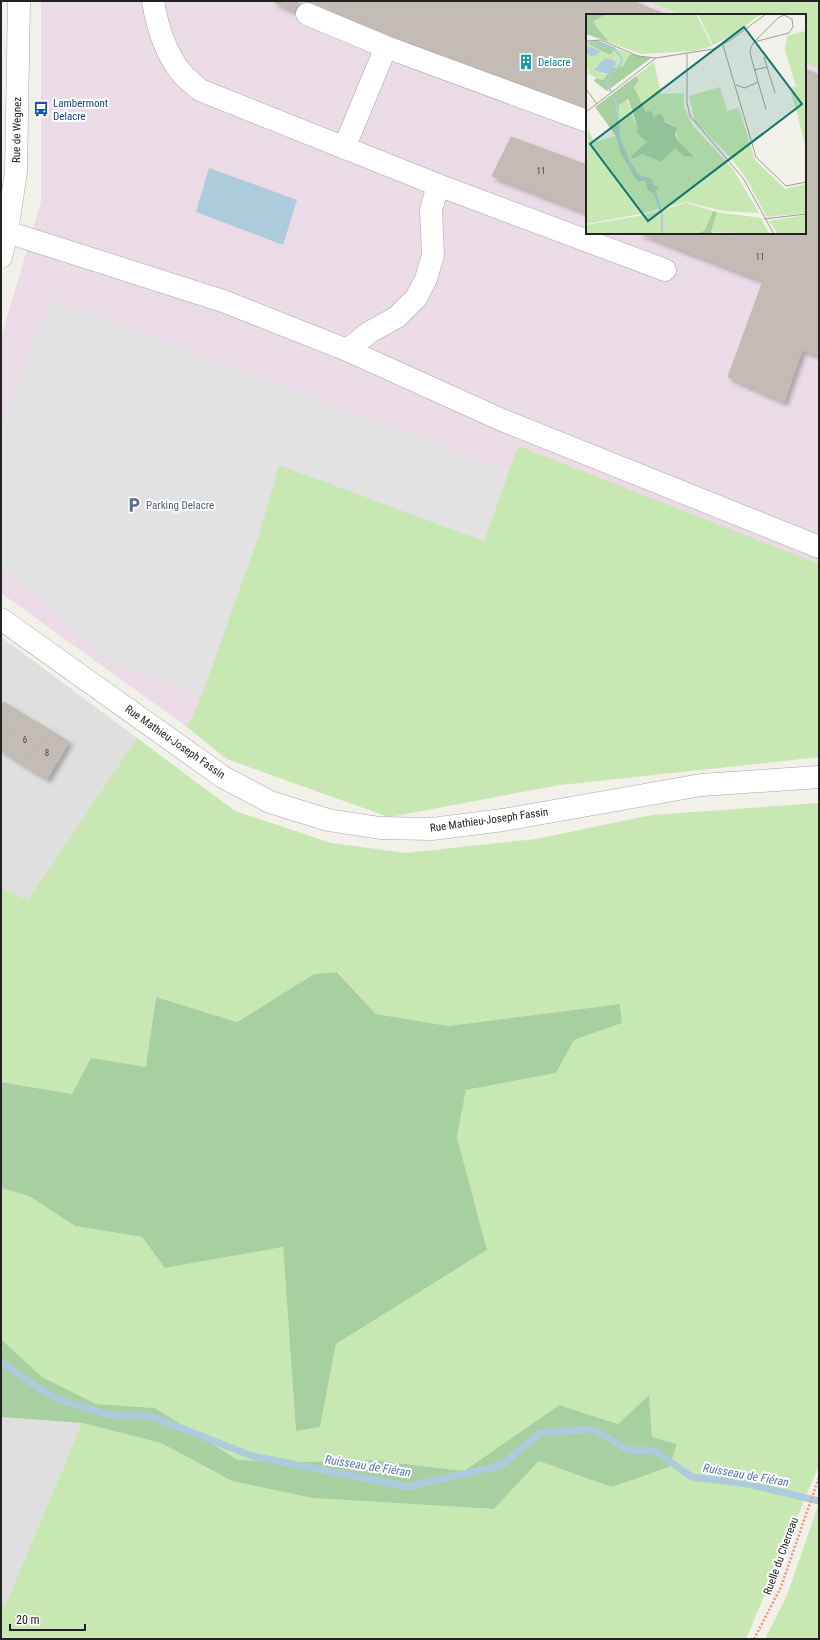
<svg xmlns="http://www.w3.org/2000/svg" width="820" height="1640" viewBox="0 0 820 1640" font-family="'Roboto Condensed',sans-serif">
	<defs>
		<filter id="shadow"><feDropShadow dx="3.5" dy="3.5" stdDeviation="2" flood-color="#0004"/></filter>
	</defs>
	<rect width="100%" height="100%" fill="#f1f0e9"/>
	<path fill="#e0dfdf" d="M 1,637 L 137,738 L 28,900 L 1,888 Z
		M 1,1417 L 82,1423 L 5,1606 L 1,1605 Z"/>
	<path fill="#eadbe6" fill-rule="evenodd" d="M 41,1 L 819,1 L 819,757 L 559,785 L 389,817 L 227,759 L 187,727 L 1,593 L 1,338 L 41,202 ZM 587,15 L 805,15 L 805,233 L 587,233 Z"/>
	<path fill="#c7e8b2" d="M 647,1 L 819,1 L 819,68 L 805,63 L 805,15 L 683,15 Z
		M 518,446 L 819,564 L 819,757 L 559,785 L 389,817 L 227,759 L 187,727 L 197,707 L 258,538 L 279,465 L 484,541 Z
		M 137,738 L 235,811 L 331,843 L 406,853 L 536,839 L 652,815 L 819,803 L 819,1465 L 746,1639 L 1,1639 L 1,1605 L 5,1606 L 82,1423 L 161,1443 L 232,1481 L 312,1498 L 494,1509 L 539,1461 L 611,1487 L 677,1444 L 652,1437 L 649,1396 L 618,1424 L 559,1405 L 464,1471 L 373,1460 L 302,1462 L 238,1460 L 155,1408 L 96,1404 L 42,1377 L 1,1339 L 1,1188 L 29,1196 L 75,1226 L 142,1237 L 165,1268 L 283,1247 L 296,1430 L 320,1427 L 336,1344 L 487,1250 L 457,1137 L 466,1090 L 556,1073 L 574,1040 L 622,1023 L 620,1004 L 448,1026 L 376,1014 L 338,972 L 314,974 L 237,1022 L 156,997 L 147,1067 L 91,1059 L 72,1094 L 1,1082 L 1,888 L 28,900 Z
		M 819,1503 L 819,1639 L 765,1639 L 787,1595 Z"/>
	<path fill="#a8cfa0" d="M 337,972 L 376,1014 L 448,1026 L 620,1004 L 622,1023 L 574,1040 L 556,1073 L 466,1090 L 457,1137 L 487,1250 L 336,1344 L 320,1427 L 296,1431 L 283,1247 L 165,1268 L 142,1237 L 75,1226 L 29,1196 L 1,1188 L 1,1082 L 72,1094 L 91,1058 L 146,1067 L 156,997 L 237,1022 L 314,974 Z
		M 1,1339 L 42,1377 L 96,1404 L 155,1408 L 238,1460 L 302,1462 L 373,1460 L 464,1471 L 559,1405 L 618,1424 L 649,1395 L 652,1437 L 677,1444 L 669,1467 L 611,1487 L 539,1461 L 494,1509 L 312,1498 L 232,1481 L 161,1443 L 82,1423 L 1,1417 Z"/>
	<path fill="#e2e2e2" d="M 52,299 L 509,471 L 484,541 L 279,465 L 258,538 L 202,695 L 114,664 L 1,565 L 1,425 Z"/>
	<path fill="#acccdd" d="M 209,168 L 297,200 L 283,245 L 196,212 Z"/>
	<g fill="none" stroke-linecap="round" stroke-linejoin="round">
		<path stroke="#acccdd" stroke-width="7" d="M 1,1362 L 37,1387 L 57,1399 L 108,1415 L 150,1416 L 252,1456 L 408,1487 L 502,1465 L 540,1433 L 593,1429 L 628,1450 L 655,1451 L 692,1477 L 748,1484 L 819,1501"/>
	</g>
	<path fill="#c2bcb5" stroke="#c3b8ac" filter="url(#shadow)" d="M 272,1 L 298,1 L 294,11 Z
		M 307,1 L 638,1 L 637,3 L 667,15 L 587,15 L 587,110 Z
		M 805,69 L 819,75 L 819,356 L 802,350 L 784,402 L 728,377 L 763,281 L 639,233 L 805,233 Z
		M 511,137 L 587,165 L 587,213 L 492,176 Z
		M 4,702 L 26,716 L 4,752 L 1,751 L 1,707 Z
		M 26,716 L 47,728 L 24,765 L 4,752 Z
		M 47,728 L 69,742 L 47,779 L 24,765 Z"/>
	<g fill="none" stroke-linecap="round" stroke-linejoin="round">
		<defs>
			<path id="minor" d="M 153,1 C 157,26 164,50 180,71 C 185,78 193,84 200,90 L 438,185 L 431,210 L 433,255 L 426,279 L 416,298 L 397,317 L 370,332 L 347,350
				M 307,14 L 386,47 L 344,148
				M 386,47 L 587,121
				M 438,185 L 665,270
				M 7,232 L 223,301 L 347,350 L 502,420 L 819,547
				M 1,257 L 7,232 L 16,172 L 19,1
				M 1,619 L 223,777 L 270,802 L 328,820 L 380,828 L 432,829 L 503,820 L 701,785 L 819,777"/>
		</defs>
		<use href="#minor" stroke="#a6a6a6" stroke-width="23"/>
		<path stroke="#f49277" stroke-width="2.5" stroke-dasharray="2 2" stroke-linecap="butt" d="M 754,1639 L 781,1587 L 819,1477"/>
		<use href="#minor" stroke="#fff" stroke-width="22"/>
	</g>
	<defs>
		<symbol id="building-bare" viewBox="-9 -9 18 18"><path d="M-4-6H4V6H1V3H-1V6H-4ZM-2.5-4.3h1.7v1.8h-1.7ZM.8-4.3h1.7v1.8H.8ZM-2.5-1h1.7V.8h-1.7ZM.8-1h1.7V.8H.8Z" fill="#0f9aa8" stroke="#fff" stroke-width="2.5" paint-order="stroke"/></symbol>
		<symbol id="bus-bare" viewBox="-9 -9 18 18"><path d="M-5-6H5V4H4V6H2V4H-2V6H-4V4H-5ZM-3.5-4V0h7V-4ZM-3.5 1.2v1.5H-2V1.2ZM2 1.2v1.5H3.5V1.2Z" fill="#1a4fb4" stroke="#fff" stroke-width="2.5" paint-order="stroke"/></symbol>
		<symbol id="parking-bare" viewBox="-9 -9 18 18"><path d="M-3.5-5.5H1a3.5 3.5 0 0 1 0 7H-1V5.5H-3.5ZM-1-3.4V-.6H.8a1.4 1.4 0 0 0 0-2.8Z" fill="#5c6f8a" stroke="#fff" stroke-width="2.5" paint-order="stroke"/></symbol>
	</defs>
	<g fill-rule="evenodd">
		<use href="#building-bare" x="515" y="51" width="22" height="22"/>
		<use href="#bus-bare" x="30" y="98" width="22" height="22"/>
		<use href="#parking-bare" x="123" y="494" width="22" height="22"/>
	</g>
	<g text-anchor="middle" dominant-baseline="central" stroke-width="4" stroke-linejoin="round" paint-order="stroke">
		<g font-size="9" fill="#4a4847">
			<text x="541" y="171">11</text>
			<text x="760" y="257">11</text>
			<text x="25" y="740">6</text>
			<text x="47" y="753">8</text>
		</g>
		<g font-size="11" fill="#0d838f" stroke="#fff" text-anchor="start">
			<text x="538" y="62">Delacre</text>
		</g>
		<g font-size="11" fill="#164399" stroke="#fff" text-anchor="start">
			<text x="53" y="103">Lambermont<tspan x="53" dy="13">Delacre</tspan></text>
		</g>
		<g font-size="11" fill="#222" stroke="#fff">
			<text transform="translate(17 130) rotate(-89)">Rue de Wegnez</text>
			<text transform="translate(175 742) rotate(35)">Rue Mathieu-Joseph Fassin</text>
			<text transform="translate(489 820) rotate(-8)">Rue Mathieu-Joseph Fassin</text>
			<text transform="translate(781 1556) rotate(-70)">Ruelle du Cherreau</text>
		</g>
		<g font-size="11" fill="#4e5e75" stroke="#fff" text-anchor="start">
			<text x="146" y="505">Parking Delacre</text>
		</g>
		<g font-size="12" font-style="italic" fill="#5175af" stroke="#fff">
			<text transform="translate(368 1466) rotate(9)">Ruisseau de Fiéran</text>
			<text transform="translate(746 1475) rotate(10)">Ruisseau de Fiéran</text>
		</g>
	</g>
	<g transform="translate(586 14)">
		<rect width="220" height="220" fill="#f1f0e9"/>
		<path d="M 20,0 L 110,0 L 126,32 L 109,37 L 55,40 L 23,28 L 7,8 ZM 112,0 L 175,0 L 147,21 L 127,31 ZM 218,17 L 220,25 L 219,130 L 204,74 L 210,72 L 199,36 L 201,22 ZM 0,29 L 24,41 L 30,34 L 44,40 L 37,52 L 26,54 L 30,50 L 14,49 L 12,53 L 16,60 L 21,60 L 17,66 L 1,60 L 3,56 L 0,52 ZM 68,48 L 75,80 L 98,79 L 98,93 L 107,112 L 147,155 L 173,199 L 138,197 L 100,188 L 53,200 L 0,210 L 2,115 L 8,128 L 30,122 L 35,140 L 51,167 L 59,167 L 62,176 L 69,176 L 72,173 L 68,172 L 66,165 L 53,161 L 38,139 L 32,115 L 33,91 L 41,85 L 48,107 L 61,128 L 45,142 L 56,140 L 75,148 L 89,134 L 97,142 L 89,112 L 60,98 L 48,73 L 53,67 L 50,62 ZM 134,73 L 141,97 L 153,94 L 169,146 L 199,175 L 220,170 L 220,199 L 181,203 L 158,161 L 144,143 L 109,108 L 103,82 ZM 100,189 L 127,197 L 119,216 L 112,220 L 0,220 L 0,211 L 64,200 ZM 131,198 L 175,204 L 183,220 L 125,218 ZM 220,201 L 220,218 L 213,220 L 191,219 L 183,207 Z" fill="#c7e8b2"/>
		<path d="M 0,0 L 20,0 L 7,8 L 23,28 L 0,20 ZM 11,26 L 30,34 L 24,41 L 0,29 ZM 44,40 L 65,44 L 21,77 L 8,67 L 10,64 L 17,66 L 26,54 L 37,52 ZM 50,62 L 53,67 L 48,73 L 60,98 L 65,97 L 68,103 L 75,99 L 79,108 L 91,114 L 89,121 L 93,128 L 108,143 L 97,142 L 89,134 L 75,148 L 56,140 L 47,145 L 45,142 L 61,128 L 51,119 L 52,114 L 42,85 L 33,91 L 32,115 L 38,139 L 53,161 L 66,165 L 68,172 L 73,173 L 68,180 L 62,176 L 59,167 L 51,167 L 35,140 L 30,122 L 9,93 ZM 127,197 L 131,198 L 125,218 L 131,220 L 112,220 L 119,216 Z" fill="#a8cfa0"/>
		<path d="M 2,32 L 14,37 L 12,41 L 4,42 L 0,38 ZM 19,44 L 28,46 L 30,50 L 21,60 L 8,56 Z" fill="#acccdd"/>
		<path fill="none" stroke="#acccdd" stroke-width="2" d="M 4,28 L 29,36 L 35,43 L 36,48 L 20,68 L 25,78M 26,81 L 31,93 L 33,124 L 47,157 L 66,170 L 76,200 L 76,220"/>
		<path fill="none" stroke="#9e9e99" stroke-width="1" d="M 0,27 L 15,26 L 52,42 L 70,44M 137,31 L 170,143 L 200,172 L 220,168M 101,40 L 101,89 L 104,102 L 157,164 L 188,220M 181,53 L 189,79M 168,56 L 181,53 L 178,43M 172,68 L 180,95M 150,71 L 159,74 L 172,68 L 164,39 L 165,33 L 167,30 L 168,28 L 192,4 L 198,1 L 206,5 L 207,13 L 203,19 L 168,28M 0,75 L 11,90M 0,98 L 70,44 L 127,35 L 143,27 L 180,0M 178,205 L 220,200"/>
		<path fill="#0f766e" fill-opacity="0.15" stroke="#0f766e" stroke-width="2" d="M 158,13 L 216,90 L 62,207 L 4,130 Z"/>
		<rect width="220" height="220" fill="none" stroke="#222" stroke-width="2"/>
	</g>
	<rect width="820" height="1640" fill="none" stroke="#222222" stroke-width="4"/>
	<path d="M10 1624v6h75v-6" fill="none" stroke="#222222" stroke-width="2"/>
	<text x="16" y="1624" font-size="12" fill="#222222" stroke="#ffffff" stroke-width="3" paint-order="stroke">20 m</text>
</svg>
